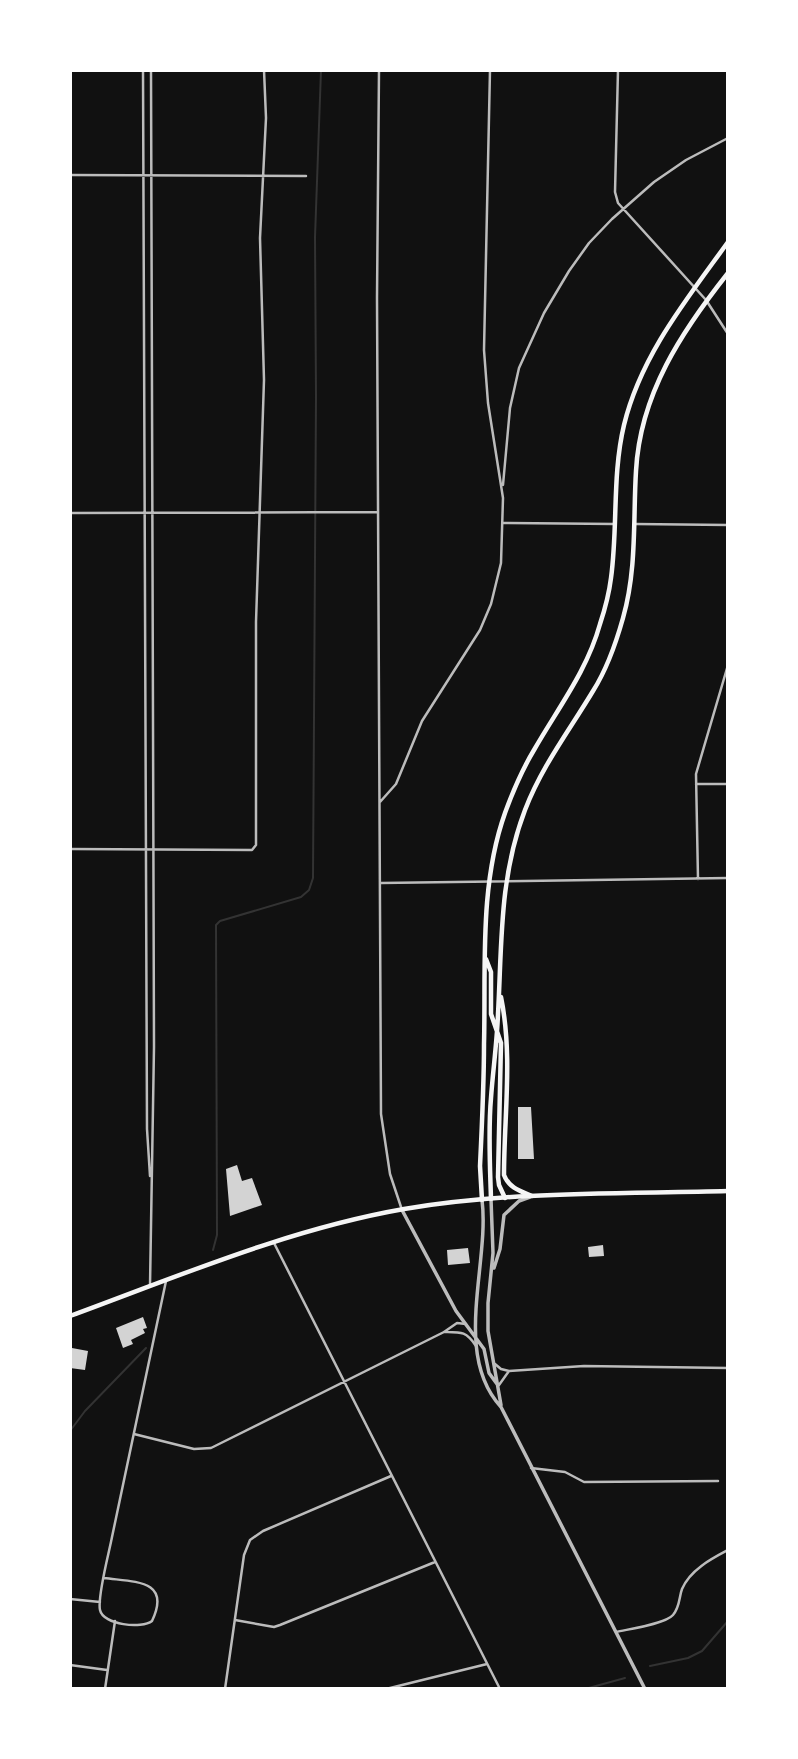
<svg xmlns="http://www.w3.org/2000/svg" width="798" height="1759" viewBox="0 0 798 1759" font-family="Roboto,sans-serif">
	<rect width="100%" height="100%" fill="#111"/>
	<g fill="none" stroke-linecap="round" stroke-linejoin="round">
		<path stroke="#333" stroke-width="2" d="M 213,1250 L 217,1235 L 216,925 L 220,921 L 301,897 L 309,890 L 313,878 L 316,397 L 315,237 L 321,70
			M 70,1431 L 85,1411 L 146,1348
			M 650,1666 L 688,1658 L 702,1651 L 728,1621
			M 585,1689 L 625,1678"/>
	</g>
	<path fill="#d3d3d3" d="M 518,1107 L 531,1107 L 534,1159 L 518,1159 Z
		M 237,1165 L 242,1181 L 252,1178 L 262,1205 L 230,1216 L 226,1169 Z
		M 603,1245 L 604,1256 L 589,1257 L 588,1247 Z
		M 468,1248 L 470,1263 L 448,1265 L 447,1250 Z
		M 143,1317 L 147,1328 L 143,1329 L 145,1333 L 131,1340 L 133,1344 L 123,1348 L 116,1328 Z
		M 72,1348 L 88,1351 L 85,1370 L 70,1368 Z"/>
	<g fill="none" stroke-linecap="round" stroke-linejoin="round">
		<path stroke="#bcbcbc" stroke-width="2.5" d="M 143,70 L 147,1129 L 150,1176
			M 379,70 L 377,298 L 381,1114 L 390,1174 L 402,1210
			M 618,70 L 615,192 L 618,203 L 706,300 L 728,334
			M 70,175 L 306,176
			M 503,485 L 510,408 L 519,368 L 544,313 L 569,271 L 589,243 L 612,219 L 654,182 L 686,160 L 728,138
			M 70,513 L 378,512
			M 503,523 L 615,524
			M 635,524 L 728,525
			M 696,784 L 728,784
			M 380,802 L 396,784 L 422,721 L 480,630 L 491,604 L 501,563 L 503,498 L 488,403 L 484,350 L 490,70
			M 70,849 L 252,850 L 256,845 L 256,622 L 264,380 L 260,238 L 266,118 L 264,70
			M 698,879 L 696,774 L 728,665
			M 381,883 L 728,878
			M 274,1243 L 500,1689
			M 150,1286 L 154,1047 L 151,70
			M 444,1332 C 461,1332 466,1331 476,1346
			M 495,1364 L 501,1369 L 509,1371 L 584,1366 L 728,1368
			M 499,1385 L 509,1371
			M 134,1434 L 194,1449 L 211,1448 L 444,1332 L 457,1323 L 466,1324
			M 531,1468 L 565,1472 L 584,1482 L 718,1481
			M 104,1578 C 133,1582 172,1579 152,1621 C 142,1629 103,1625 100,1610 C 97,1597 109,1553 112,1537 C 130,1451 148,1366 166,1281
			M 70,1599 L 100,1602
			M 235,1620 L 274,1627 L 280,1625 L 435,1562
			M 616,1632 C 629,1629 665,1624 673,1615 C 680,1607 679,1597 682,1589 C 690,1570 711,1559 728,1550
			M 70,1665 L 107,1670
			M 105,1689 L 115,1621
			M 225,1689 L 244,1555 L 250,1540 L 263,1531 L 391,1476
			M 386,1689 L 487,1664"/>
		<path stroke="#bcbcbc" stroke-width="3.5" d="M 491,1199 L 493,1253 L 488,1303 L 488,1331 L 501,1405
			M 482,1200 C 490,1263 452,1354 501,1407 L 645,1689
			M 402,1210 L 456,1311 L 484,1349 L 489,1373 L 497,1384
			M 494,1268 L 500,1249 L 504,1215 L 519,1201 L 530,1197"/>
		<path stroke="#f5f5f5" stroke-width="4.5" d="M 486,959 L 491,972 L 491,1014 L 501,1043 L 498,1177 L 499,1185 L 505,1198
			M 501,997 C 513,1056 504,1116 504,1175 C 509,1188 520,1191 532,1196
			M 491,1199 C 490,1165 488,1132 491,1098 C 493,1070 497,1042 498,1014 C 502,943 499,878 525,810 C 542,766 569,731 593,691 C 607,669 616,643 623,618 C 637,569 633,520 636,471 C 640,394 682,331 728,273
			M 482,1200 L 480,1166 C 482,1125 484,1084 484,1044 C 486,967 479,886 505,813 C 513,791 522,770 534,750 C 558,708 587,671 600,624 C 605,609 609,594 611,578 C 618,527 612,475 624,425 C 641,355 687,299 728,242"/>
		<path stroke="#f5f5f5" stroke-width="4.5" d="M 70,1316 C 179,1276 289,1229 404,1209 C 511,1191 620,1194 728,1191"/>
	</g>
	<rect width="798" height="1759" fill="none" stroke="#ffffff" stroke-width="144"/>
</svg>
